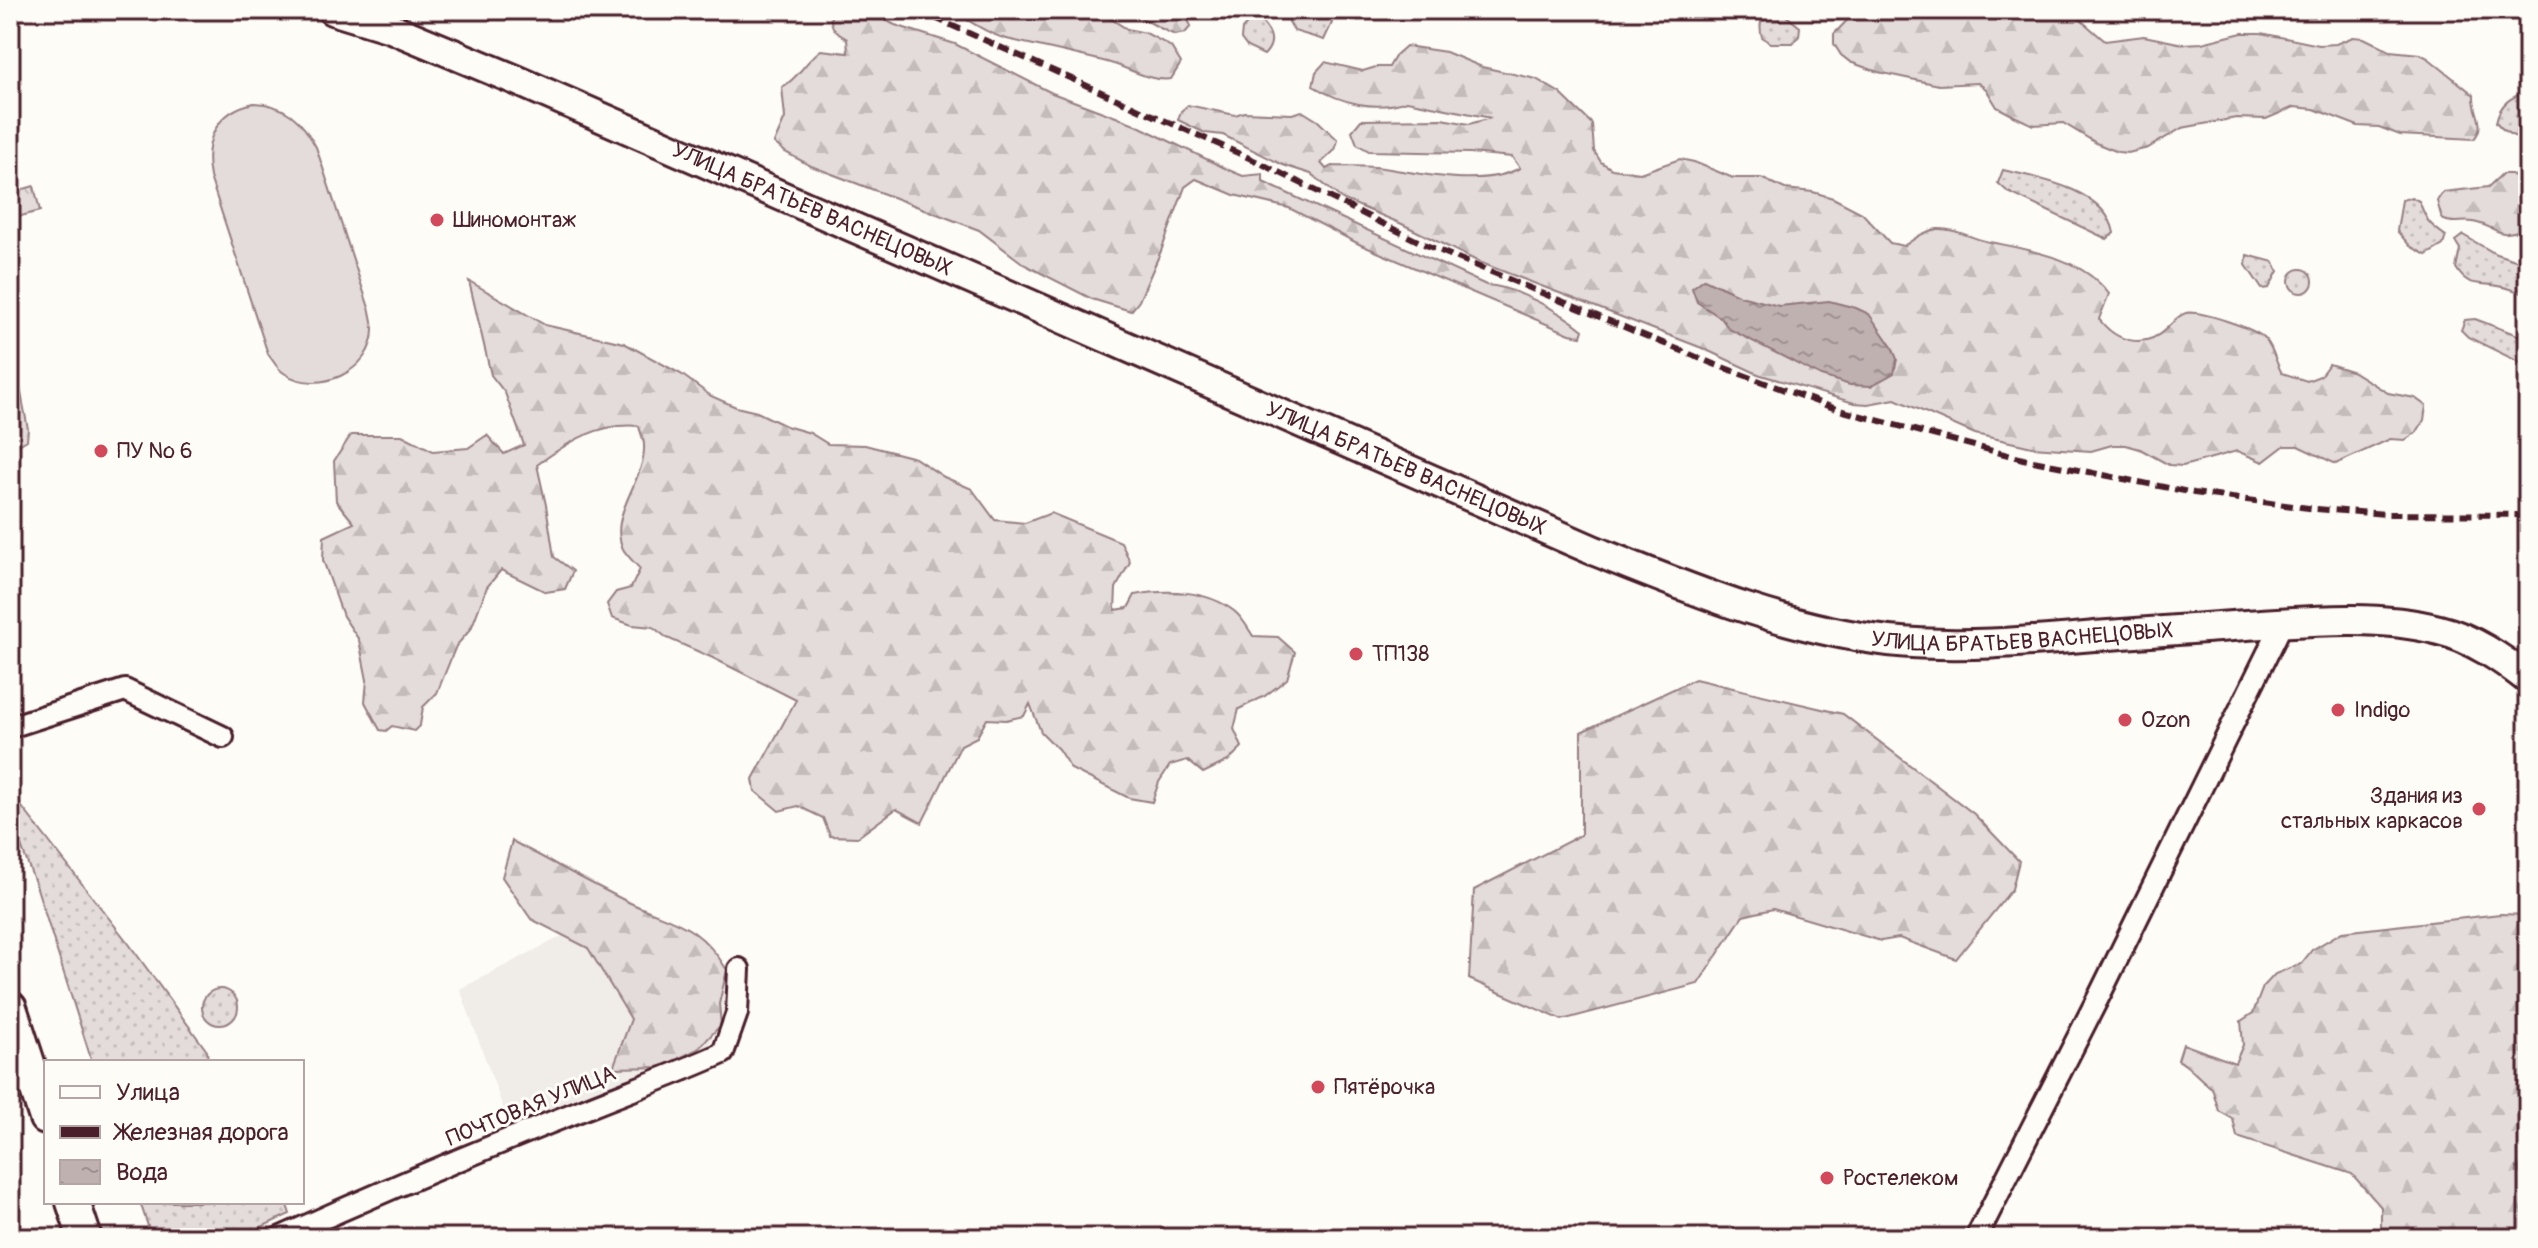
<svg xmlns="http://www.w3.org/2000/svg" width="2538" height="1248" viewBox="0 0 2538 1248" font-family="Pangolin,sans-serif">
	<defs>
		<pattern id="grass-dots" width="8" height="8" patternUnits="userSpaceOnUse" patternTransform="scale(2)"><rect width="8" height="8" fill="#e3dcda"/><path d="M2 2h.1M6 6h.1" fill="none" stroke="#c4bcbb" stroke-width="1.8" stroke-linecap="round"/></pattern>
		<pattern id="forest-firs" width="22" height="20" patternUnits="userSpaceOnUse" patternTransform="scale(2)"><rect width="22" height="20" fill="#e3dcda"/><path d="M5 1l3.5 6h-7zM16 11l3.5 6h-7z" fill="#c4bcbb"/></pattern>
		<pattern id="park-tufts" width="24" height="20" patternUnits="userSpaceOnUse" patternTransform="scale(2)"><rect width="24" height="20" fill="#e3dcda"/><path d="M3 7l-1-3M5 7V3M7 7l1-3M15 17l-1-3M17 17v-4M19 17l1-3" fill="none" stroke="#c4bcbb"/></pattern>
		<pattern id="water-ripples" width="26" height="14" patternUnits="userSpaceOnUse" patternTransform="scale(2)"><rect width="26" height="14" fill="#c0b1b1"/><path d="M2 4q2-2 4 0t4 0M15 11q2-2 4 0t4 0" fill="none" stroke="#9e8f90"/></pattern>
	</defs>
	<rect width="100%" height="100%" fill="#fdfcf7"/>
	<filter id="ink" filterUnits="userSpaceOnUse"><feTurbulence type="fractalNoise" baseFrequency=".0125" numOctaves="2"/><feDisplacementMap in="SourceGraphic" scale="16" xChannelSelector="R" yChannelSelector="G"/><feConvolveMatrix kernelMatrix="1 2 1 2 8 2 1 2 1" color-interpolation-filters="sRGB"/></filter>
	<g filter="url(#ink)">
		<path fill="#f0ece8" d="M 620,906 L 703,957 L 728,999 L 709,1046 L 509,1124 L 460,989 Z"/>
		<path fill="url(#grass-dots)" stroke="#967e82" stroke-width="2" d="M 1294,10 C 1312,10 1320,10 1332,23 L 1324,40 L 1294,31 L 1289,22 Z
			M 1768,10 L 1779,10 L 1800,27 L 1799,36 L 1793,43 L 1771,43 L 1762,37 C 1759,26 1760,19 1768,10 Z
			M 1255,15 C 1268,28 1279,40 1264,55 L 1247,47 L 1241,39 L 1242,29 Z
			M 2528,91 L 2528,139 C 2514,138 2505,133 2496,122 C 2500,103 2511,97 2528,91 Z
			M 2003,170 C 2040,178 2106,190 2114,233 L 2107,239 L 2008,192 L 1998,183 Z
			M 2411,197 L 2419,201 C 2427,221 2428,224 2446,236 L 2443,245 L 2426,255 L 2410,246 L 2397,231 L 2402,200 Z
			M 2463,235 L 2496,254 L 2528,264 L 2528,292 L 2525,294 C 2516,291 2507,287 2498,286 C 2478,282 2468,288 2456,268 L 2460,249 L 2455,241 Z
			M 2247,255 L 2274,262 L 2278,271 L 2269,288 L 2262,289 L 2246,265 Z
			M2289 281a12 12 0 1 1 24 0a12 12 0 1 1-24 0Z
			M 2475,319 L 2528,339 L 2528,362 L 2523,364 L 2468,337 L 2461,330 L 2465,320 Z
			M 15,798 L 129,944 L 207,1051 L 208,1062 L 92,1062 L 37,888 L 10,817 L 10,800 Z
			M202 1007a18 18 0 1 1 36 0a18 18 0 1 1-36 0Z
			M 140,1202 L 286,1202 L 290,1214 L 237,1238 L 152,1238 Z"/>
		<path fill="url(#forest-firs)" stroke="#967e82" stroke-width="2" d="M 832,10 L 865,10 L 895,25 L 955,44 L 1052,93 L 1132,123 L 1231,171 L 1243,176 L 1263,174 L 1263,182 L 1486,285 C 1513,286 1562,312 1583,330 L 1581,336 L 1570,334 L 1361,245 L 1289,208 L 1234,195 L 1196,179 L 1185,187 L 1161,251 L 1139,301 L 1131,311 L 1092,299 L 1025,265 L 979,230 L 811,166 L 785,152 L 774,143 L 785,118 L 782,87 C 799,78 805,61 821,50 L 848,53 L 847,39 C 834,32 828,25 832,10 Z
			M 950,10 L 1097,10 L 1127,29 L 1146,33 L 1163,42 L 1171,47 L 1181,63 L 1171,79 C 1148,82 1128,67 1107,62 C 1075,54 1043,47 1011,40 C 990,36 969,20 950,10 Z
			M 1126,10 L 1183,10 L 1191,26 L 1185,33 L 1175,35 L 1166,31 Z
			M 1857,10 L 2007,10 L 2037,14 L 2046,10 L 2063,10 L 2075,15 L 2105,41 L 2144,36 L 2183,44 L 2202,43 L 2242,33 L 2261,33 L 2319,45 L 2336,44 L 2353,37 L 2364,38 L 2390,51 L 2420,54 L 2428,58 L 2474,95 C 2473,113 2487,124 2474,139 L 2400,135 L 2379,127 L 2358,126 L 2314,109 L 2294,107 L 2266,119 L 2236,118 L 2182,128 L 2148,148 L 2128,153 L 2118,152 L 2098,144 L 2063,123 L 2033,125 L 2016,117 L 1997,107 L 1986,89 L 1978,83 L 1939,85 L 1878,72 L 1850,62 L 1841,55 L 1834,44 L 1834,34 Z
			M 1406,46 L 1446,52 L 1482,67 L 1536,79 L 1560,93 L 1592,124 L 1594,151 L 1601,162 L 1612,169 L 1640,173 L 1680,159 L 1694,162 L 1733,178 L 1761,178 L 1785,189 L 1813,192 L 1833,198 L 1862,213 L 1890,243 L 1904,246 C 1914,239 1924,231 1937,229 C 1953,228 1969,237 1985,241 C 2027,250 2081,256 2109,294 L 2099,319 C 2116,342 2145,350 2167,328 C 2174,322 2176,316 2186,313 C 2198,310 2258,329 2266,340 C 2274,349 2275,362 2282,373 L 2307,381 L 2320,376 L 2329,364 L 2354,372 L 2388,393 L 2415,398 L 2426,406 L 2424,420 L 2417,432 L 2405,440 L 2390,439 L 2336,464 L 2298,446 L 2284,446 L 2263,462 L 2237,451 L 2183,466 L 2169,465 L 2140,449 L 2126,445 L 2112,445 L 2091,451 L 2032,447 L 1975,434 L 1895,399 L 1868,404 L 1854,403 L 1758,374 L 1702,348 L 1479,262 L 1402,224 L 1342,199 L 1311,174 L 1283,165 L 1223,135 L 1205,133 L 1178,120 L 1181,111 L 1188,105 L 1235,115 L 1244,112 L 1292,114 L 1302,111 L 1318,121 L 1338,140 L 1335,150 L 1321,163 L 1326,169 L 1332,166 C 1348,167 1366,165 1383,168 C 1423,174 1482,188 1520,168 L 1512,157 L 1470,153 L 1369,151 L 1357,144 L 1352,131 L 1361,120 L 1442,119 L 1469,124 L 1491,118 L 1407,101 C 1375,112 1341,103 1313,86 L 1316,72 L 1325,62 L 1363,71 L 1376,67 L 1389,67 L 1396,55 Z
			M 2502,174 L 2511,174 L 2528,184 L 2528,228 C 2491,240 2503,228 2473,222 C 2461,220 2454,225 2442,219 L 2437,201 L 2443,192 L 2488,187 Z
			M 469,281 L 545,325 L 624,343 L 681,374 L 711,396 L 736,407 L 757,412 L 786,426 L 810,433 L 828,444 L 865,445 L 915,458 L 944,477 L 972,489 L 995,520 L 1025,523 L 1051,513 L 1121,542 L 1130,562 L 1116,588 L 1115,610 L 1128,608 L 1135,595 C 1167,589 1207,590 1234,611 C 1242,617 1248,628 1253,636 L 1278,637 L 1295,652 L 1287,679 L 1265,696 L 1239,709 L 1234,729 L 1242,747 L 1228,761 L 1203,773 L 1187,760 L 1170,765 L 1159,782 L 1152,802 L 1129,798 L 1071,769 L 1058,749 L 1041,732 L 1030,704 L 1024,716 L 1006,720 L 987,719 L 977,737 L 961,745 L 922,823 L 896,809 L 858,837 L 830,836 L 823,818 L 798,806 L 779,811 L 755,791 L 753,779 L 796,700 L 713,658 L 667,638 L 653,627 L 632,625 L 612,618 L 607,604 L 616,592 L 631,588 L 640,569 C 635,563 627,556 623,549 C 607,515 646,480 644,445 C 644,439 640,432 639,426 C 599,422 568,442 537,465 L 546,505 L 554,557 L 573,571 L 565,589 L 546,592 L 501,570 L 487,587 L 471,629 L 456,646 L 437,693 L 423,707 L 420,725 L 414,731 L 392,726 L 386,731 L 380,730 L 365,702 L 367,680 L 359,640 L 343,616 L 323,560 L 324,537 L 354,523 L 336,501 L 334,461 L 351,435 L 402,435 L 433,451 L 468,448 L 487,435 L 504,454 L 524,445 L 505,393 L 491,375 Z
			M 10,336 L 28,429 L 27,440 L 17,446 L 10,445 Z
			M 1695,679 L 1843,714 L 1974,814 L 2019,861 L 2012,889 L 1956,959 L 1899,938 L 1881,941 L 1773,909 L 1743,916 L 1698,984 L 1562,1020 L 1469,979 L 1474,890 L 1581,835 L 1581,732 Z
			M 512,841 C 549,861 585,880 622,899 C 669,923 696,919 727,970 L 719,1004 L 721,1025 L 698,1049 L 661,1067 L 613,1068 L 631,1019 L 588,948 L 531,919 L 502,877 Z
			M 2500,914 L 2528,915 L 2528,1238 L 2381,1238 L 2381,1207 L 2352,1174 L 2237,1137 L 2233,1119 L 2219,1111 L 2212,1088 C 2199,1079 2191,1067 2178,1060 L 2183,1044 L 2235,1063 L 2243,1045 L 2241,1021 L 2253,1013 L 2263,987 L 2275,974 L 2301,964 L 2312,950 L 2342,932 Z"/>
		<path fill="url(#park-tufts)" stroke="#967e82" stroke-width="2" d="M 34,186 L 40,211 L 10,219 L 10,193 Z"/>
		<path fill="#e3dcda" stroke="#967e82" stroke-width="2" d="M 254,103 C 285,104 302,120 316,147 L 370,311 C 371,317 373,324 373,329 C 373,372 317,396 284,373 C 277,369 273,360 268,354 L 210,177 C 203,141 216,111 254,103 Z"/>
		<path fill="url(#water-ripples)" stroke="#91777b" stroke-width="2" d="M 1704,279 L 1740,296 L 1779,306 L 1829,301 L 1856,308 L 1869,314 L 1892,347 L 1897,359 L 1894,373 L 1871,386 L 1850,385 L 1821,376 L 1729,329 L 1721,318 L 1697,302 L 1692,288 Z"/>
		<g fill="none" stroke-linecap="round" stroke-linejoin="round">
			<defs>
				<path id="minor" d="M 10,727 L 125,690 L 223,737
					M 279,1238 C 379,1193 480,1150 582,1110 C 629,1091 676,1074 723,1053 L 737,1013 L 739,969
					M 1976,1238 L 2100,994 L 2283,622"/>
				<g id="secondary">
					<path id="s1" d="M 332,10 L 391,28 L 516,80 L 1595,551 C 1690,589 1786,629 1889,641 C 1958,648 2026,642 2095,636 C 2145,632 2195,629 2246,625 C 2308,621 2377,614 2439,630 C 2472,638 2501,658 2528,679"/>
				</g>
				<path id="primary" d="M 10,1008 L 46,1118
					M 73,1202 L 85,1238"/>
			</defs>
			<use href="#minor" stroke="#4a1f2b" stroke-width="26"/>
			<use href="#secondary" stroke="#4a1f2b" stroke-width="34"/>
			<use href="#primary" stroke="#4a1f2b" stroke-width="38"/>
			<use href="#minor" stroke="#fdfcf7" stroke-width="20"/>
			<use href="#secondary" stroke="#fdfcf7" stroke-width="28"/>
			<use href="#primary" stroke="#fdfcf7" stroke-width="32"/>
			<path stroke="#4a1f2b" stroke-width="6" stroke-dasharray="12 6" stroke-linecap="butt" d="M 917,10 L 1258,162 L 1426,245 L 1711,363 L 1839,410 L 2023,459 L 2194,493 L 2316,509 L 2387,514 L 2528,515"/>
		</g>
	</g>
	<g fill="#d1495b" stroke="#fdfcf7" stroke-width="3">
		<circle cx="437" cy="220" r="8"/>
		<circle cx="101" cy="451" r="8"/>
		<circle cx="1356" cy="654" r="8"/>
		<circle cx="2338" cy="710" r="8"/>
		<circle cx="2125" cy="720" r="8"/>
		<circle cx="2479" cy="809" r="8"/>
		<circle cx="1318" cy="1087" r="8"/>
		<circle cx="1827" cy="1178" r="8"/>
	</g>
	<g text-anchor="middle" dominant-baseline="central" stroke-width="6" stroke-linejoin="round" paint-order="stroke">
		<g font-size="22" fill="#4a1f2b" stroke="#fdfcf7">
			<text stroke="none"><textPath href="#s1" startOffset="520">УЛИЦА БРАТЬЕВ ВАСНЕЦОВЫХ</textPath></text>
			<text stroke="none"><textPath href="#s1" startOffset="1168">УЛИЦА БРАТЬЕВ ВАСНЕЦОВЫХ</textPath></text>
			<text stroke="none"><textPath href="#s1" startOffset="1816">УЛИЦА БРАТЬЕВ ВАСНЕЦОВЫХ</textPath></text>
			<text transform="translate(531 1106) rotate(-22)">ПОЧТОВАЯ УЛИЦА</text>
		</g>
		<g font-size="22" fill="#4a1f2b" stroke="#fdfcf7" text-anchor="start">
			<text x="453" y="220">Шиномонтаж</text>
			<text x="117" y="451">ПУ № 6</text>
			<text x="1372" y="654">ТП138</text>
			<text x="2354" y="710">Indigo</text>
			<text x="2141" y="720">Ozon</text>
			<text x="2463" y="796" text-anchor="end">Здания из<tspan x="2463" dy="25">стальных каркасов</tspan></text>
			<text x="1334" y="1087">Пятёрочка</text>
			<text x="1843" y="1178">Ростелеком</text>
		</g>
	</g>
	<rect width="2538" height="1248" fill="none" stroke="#fdfcf7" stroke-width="40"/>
	<rect x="20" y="20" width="2498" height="1208" fill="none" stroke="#4a1f2b" stroke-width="3" filter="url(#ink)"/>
	<rect x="44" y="1060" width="260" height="144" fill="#fdfcf7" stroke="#b5a4a5" stroke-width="2"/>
	<rect x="60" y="1086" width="40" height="12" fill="#fdfcf7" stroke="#b5a4a5" stroke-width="2"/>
	<text x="116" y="1100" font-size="24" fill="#4a1f2b">Улица</text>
	<rect x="60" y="1126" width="40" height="12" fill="#4a1f2b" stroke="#b5a4a5" stroke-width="2"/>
	<text x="116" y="1140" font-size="24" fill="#4a1f2b">Железная дорога</text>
	<rect x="60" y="1160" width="40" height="24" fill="url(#water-ripples)" stroke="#b5a4a5" stroke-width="2"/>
	<text x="116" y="1180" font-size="24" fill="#4a1f2b">Вода</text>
</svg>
